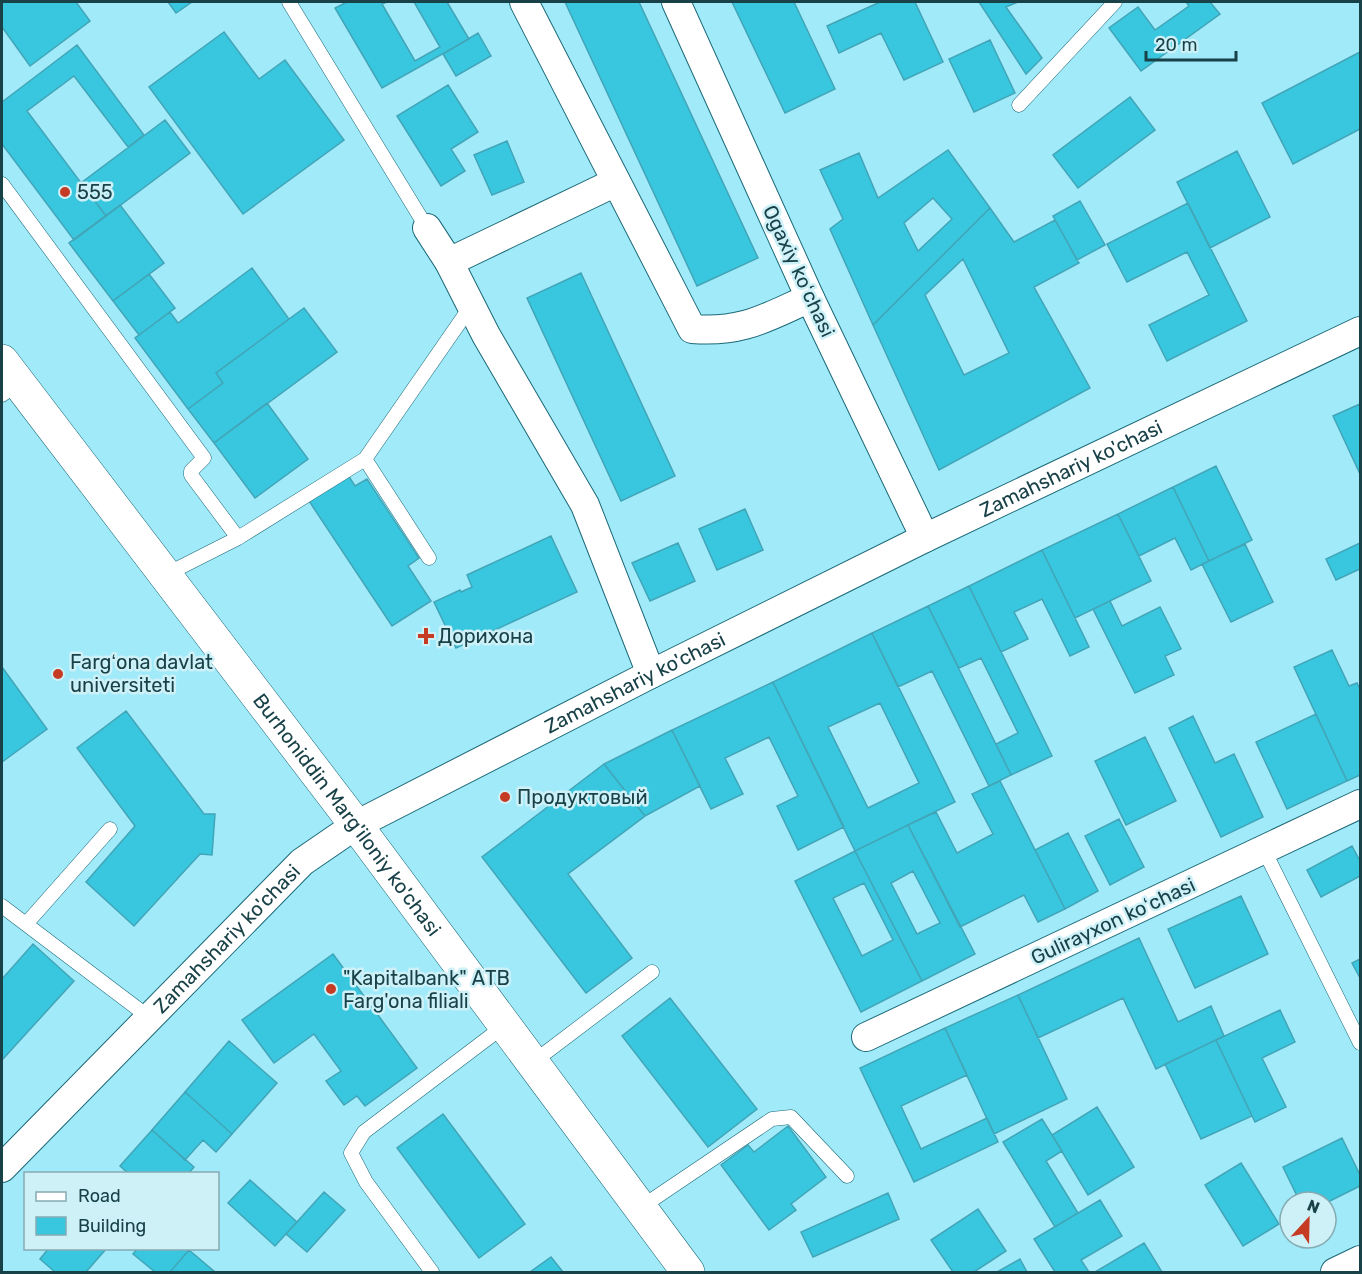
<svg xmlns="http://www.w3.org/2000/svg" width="1362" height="1274" viewBox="0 0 1362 1274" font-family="Rubik,sans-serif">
	<rect width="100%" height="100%" fill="#a1eafa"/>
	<path fill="#38c7df" stroke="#42a5b7" stroke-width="1.5" fill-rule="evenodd" d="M 2,2 L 76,2 L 90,21 L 30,66 L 2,27 Z
		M 168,2 L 192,2 L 176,13 Z
		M 347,2 L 387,2 L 382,4 L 415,61 L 440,47 L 414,2 L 447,2 L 469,39 L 382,88 L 335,8 Z
		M 565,2 L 639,2 L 758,258 L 697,286 Z
		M 732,2 L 794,2 L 835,89 L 785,113 Z
		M 880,2 L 915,2 L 943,62 L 904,80 L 881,33 L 839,53 L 827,26 Z
		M 979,2 L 1018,2 L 1006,7 L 1042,58 L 1026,74 Z
		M 1186,2 L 1210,2 L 1220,14 L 1141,71 L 1109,28 L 1138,7 L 1155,30 L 1189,6 Z
		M 224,32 L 259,79 L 285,60 L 344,140 L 243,214 L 149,87 Z
		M 478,33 L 491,56 L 456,76 L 443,54 Z
		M 990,40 L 1015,93 L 974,112 L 949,59 Z
		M 77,45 L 144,135 L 128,147 L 74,76 L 27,111 L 106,216 L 74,240 L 2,144 L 2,102 Z
		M 1360,52 L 1360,129 L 1293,164 L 1262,103 Z
		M 448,85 L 478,132 L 451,149 L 465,171 L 441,186 L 397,116 Z
		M 1130,97 L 1155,130 L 1078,188 L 1053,155 Z
		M 165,120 L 190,153 L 106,216 L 81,183 Z
		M 507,141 L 524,182 L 492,195 L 474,155 Z
		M 948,150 L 990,208 L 873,325 L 830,229 L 843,219 L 820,170 L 859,153 L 878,198 ZM 933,198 L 952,219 L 918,251 L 904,223 Z
		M 1237,151 L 1270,217 L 1210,248 L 1177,182 Z
		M 1080,201 L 1105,245 L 1077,260 L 1053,216 Z
		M 1188,203 L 1247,321 L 1167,361 L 1149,325 L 1209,295 L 1187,252 L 1127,282 L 1107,244 Z
		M 120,205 L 164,263 L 113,301 L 69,243 Z
		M 990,208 L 1014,242 L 1055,220 L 1079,263 L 1034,287 L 1090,388 L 939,470 L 873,325 ZM 963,259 L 1009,353 L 964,375 L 925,295 Z
		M 252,268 L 289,319 L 216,373 L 223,383 L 188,409 L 135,338 L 170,312 L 178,323 Z
		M 581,273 L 675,476 L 621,501 L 527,298 Z
		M 149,274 L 175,308 L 139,335 L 113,301 Z
		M 304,308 L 337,352 L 214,443 L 188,409 L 223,383 L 216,373 Z
		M 267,403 L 308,459 L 255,498 L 214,443 Z
		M 1360,404 L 1360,474 L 1333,416 Z
		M 1216,466 L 1252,540 L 1209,561 L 1173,487 Z
		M 348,475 L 355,486 L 367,479 L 419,558 L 408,566 L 431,601 L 392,626 L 309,501 Z
		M 1173,487 L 1209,561 L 1191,570 L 1175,538 L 1139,556 L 1118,514 Z
		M 745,509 L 763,550 L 717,570 L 699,529 Z
		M 1118,514 L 1151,581 L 1075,618 L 1042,550 Z
		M 551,536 L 577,592 L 456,648 L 434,602 L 460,590 L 461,592 L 472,587 L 467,575 Z
		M 678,543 L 695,581 L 650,601 L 632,563 Z
		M 1360,543 L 1360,569 L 1336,580 L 1326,559 Z
		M 1245,544 L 1273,602 L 1231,622 L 1202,564 Z
		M 1042,550 L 1089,647 L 1070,656 L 1042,599 L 1014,612 L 1028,639 L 1001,652 L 969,586 Z
		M 969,586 L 1052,756 L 1011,775 L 996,744 L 1018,733 L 981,658 L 959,668 L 928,606 Z
		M 1110,601 L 1122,626 L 1160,607 L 1181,649 L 1165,656 L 1174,675 L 1135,693 L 1093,609 Z
		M 928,606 L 1011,775 L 989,786 L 932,671 L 898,687 L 872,633 Z
		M 872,633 L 955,802 L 855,851 L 773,682 ZM 880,703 L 919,783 L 868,808 L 828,727 Z
		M 1332,650 L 1349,686 L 1357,683 L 1360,689 L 1360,775 L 1347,781 L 1294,667 Z
		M 2,667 L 47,729 L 2,762 Z
		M 773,682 L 844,827 L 798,850 L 777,806 L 798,796 L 769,737 L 725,758 L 743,794 L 711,809 L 672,730 Z
		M 126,711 L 204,814 L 215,814 L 212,855 L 200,854 L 134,926 L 86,882 L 135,826 L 77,748 Z
		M 1316,714 L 1347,781 L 1287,809 L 1256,742 Z
		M 1193,716 L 1215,763 L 1234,754 L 1263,817 L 1221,837 L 1169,728 Z
		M 672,730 L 700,786 L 645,816 L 604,764 Z
		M 1145,737 L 1176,801 L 1126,825 L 1095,761 Z
		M 604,764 L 645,816 L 568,874 L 632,958 L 586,993 L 482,857 Z
		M 1000,781 L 1065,909 L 1038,922 L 1024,895 L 960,927 L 908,825 L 936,812 L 957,853 L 993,834 L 972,794 Z
		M 1119,819 L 1144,867 L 1110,885 L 1085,836 Z
		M 908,825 L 975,954 L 922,981 L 855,851 ZM 913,871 L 940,923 L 917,934 L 891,883 Z
		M 1068,833 L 1098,891 L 1065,909 L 1035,850 Z
		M 1352,846 L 1360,861 L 1360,876 L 1321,897 L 1307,870 Z
		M 855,851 L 922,981 L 861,1012 L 795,881 ZM 864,883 L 893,940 L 862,956 L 833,898 Z
		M 1241,896 L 1268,954 L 1195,988 L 1168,929 Z
		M 1139,938 L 1178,1022 L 1211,1006 L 1224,1036 L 1156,1069 L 1123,998 L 1038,1038 L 1018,995 Z
		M 33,944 L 74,981 L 2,1060 L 2,979 Z
		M 333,954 L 417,1068 L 365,1106 L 357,1096 L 344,1105 L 326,1081 L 341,1071 L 314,1034 L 274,1063 L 242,1020 Z
		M 1360,959 L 1360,978 L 1352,963 Z
		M 1018,995 L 1067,1099 L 994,1134 L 945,1028 Z
		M 670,998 L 757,1109 L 708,1147 L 622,1036 Z
		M 1280,1010 L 1295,1042 L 1262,1058 L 1286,1107 L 1255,1122 L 1216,1040 Z
		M 945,1028 L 967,1075 L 901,1106 L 921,1149 L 987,1118 L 998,1142 L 914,1182 L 860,1068 Z
		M 1216,1040 L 1252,1116 L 1201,1139 L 1165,1064 Z
		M 229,1041 L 277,1083 L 232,1134 L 185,1092 Z
		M 185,1092 L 232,1134 L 216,1152 L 203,1140 L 185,1160 L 152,1130 Z
		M 1097,1107 L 1134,1167 L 1088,1195 L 1052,1135 Z
		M 443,1114 L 525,1224 L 479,1258 L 397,1148 Z
		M 1042,1119 L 1062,1151 L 1046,1161 L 1078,1213 L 1055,1227 L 1003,1142 Z
		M 788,1126 L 826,1177 L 791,1204 L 796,1210 L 769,1230 L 721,1165 L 748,1145 L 754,1152 Z
		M 152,1130 L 194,1167 L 188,1174 L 129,1174 L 120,1166 Z
		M 1342,1138 L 1360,1175 L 1360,1186 L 1326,1203 L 1300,1202 L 1283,1167 Z
		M 1241,1163 L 1279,1224 L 1243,1246 L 1205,1185 Z
		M 250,1180 L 297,1222 L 275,1246 L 228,1203 Z
		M 324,1192 L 345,1210 L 307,1252 L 286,1234 Z
		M 888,1193 L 899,1219 L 813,1257 L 801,1232 Z
		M 1100,1200 L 1122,1236 L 1081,1260 L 1089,1272 L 1055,1272 L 1034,1239 Z
		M 978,1209 L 1006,1251 L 974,1272 L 953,1272 L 931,1240 Z
		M 1144,1243 L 1162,1272 L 1095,1272 Z
		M 49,1248 L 107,1248 L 86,1272 L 55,1272 L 40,1259 Z
		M 138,1248 L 187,1248 L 189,1250 L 170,1272 L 155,1272 L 133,1254 Z
		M 189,1250 L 215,1272 L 170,1272 Z
		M 551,1257 L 563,1272 L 530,1272 Z
		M 1020,1259 L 1027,1272 L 997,1272 Z"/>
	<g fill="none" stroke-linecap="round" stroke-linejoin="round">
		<defs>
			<path id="service" d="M 289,2 L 427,228
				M 1019,105 L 1115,2
				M 2,184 L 204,458 L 191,471 L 191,475 L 238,538
				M 2,395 L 18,383
				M 365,459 L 429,558
				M 165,575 L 238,538 L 365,459 L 471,306
				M 1264,850 L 1360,1043
				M 2,906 L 150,1018
				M 26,924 L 110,829
				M 532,1063 L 652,972
				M 640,1208 L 772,1119 L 791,1117 L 847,1176
				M 432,1272 L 366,1182 L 351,1153 L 364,1132 L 504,1026"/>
			<g id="minor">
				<path d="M 524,2 L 692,329 C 743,333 765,318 810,298"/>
				<path d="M 676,2 L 810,298 L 925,538"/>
				<path d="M 427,228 L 449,262 L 486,335 L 585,505 L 651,674"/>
				<path d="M 449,262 L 616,182"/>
				<path d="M 866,1037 L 1360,804"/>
				<path id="s1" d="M 2,1168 L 302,862 L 356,825 L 651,674 L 925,538 L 1360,331"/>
				<path d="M 1335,1272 L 1360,1260"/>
			</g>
			<g id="tertiary">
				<path id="s2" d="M 2,361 L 356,825 L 688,1272"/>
			</g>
		</defs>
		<use href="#service" stroke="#1b6977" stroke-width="15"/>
		<use href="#minor" stroke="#1b6977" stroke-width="30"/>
		<use href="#tertiary" stroke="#1b6977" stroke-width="34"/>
		<use href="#service" stroke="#fff" stroke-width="14"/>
		<use href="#minor" stroke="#fff" stroke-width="28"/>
		<use href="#tertiary" stroke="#fff" stroke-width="33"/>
	</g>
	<g fill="#c63b23" stroke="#cef1f8" stroke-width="2">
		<circle cx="65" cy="192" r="6"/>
		<path d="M423 627h6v6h6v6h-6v6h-6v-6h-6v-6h6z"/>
		<circle cx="58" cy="674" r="6"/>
		<circle cx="505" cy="797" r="6"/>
		<circle cx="331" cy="989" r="6"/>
	</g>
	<g text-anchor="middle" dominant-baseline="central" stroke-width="5" stroke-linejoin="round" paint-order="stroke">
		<g font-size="20" fill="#184148" stroke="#cef1f8" text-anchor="start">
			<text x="77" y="192">555</text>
			<text x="438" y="636">Дорихона</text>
			<text x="70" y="662">Fargʻona davlat<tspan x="70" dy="23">universiteti</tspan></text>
			<text x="517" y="797">Продуктовый</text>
			<text x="343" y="978">"Kapitalbank" АТB<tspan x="343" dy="23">Farg'ona filiali</tspan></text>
		</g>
		<g font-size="20" fill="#184148" stroke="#cef1f8">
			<text transform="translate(799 271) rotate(65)">Ogaxiy koʻchasi</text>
			<text stroke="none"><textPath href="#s1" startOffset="1293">Zamahshariy ko'chasi</textPath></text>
			<text stroke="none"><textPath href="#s1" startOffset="807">Zamahshariy ko'chasi</textPath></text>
			<text stroke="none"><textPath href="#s2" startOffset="570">Burhoniddin Marg'iloniy ko'chasi</textPath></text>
			<text transform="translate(1113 921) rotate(-25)">Gulirayxon koʻchasi</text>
			<text stroke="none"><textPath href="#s1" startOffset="321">Zamahshariy ko'chasi</textPath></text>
		</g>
	</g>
	<rect width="1362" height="1274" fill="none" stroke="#184148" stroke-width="6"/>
	<rect x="24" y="1172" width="195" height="78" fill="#cef1f8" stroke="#85abb2" stroke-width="1.5"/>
	<rect x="36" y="1192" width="30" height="9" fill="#ffffff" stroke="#85abb2" stroke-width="1.5"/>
	<text x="78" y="1202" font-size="18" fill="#184148">Road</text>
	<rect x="36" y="1217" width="30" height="18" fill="#38c7df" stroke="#85abb2" stroke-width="1.5"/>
	<text x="78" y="1232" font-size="18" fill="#184148">Building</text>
	<g transform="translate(1308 1220) rotate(22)"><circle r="28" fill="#cef1f8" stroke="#85abb2" stroke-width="1.5"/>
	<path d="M0-4.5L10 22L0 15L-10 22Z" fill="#c63b23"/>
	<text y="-9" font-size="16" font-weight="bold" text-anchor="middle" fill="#184148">N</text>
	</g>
	<path d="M1146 51v9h90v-9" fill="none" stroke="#184148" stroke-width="3"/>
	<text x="1155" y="51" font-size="18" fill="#184148" stroke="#cef1f8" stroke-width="4.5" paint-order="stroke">20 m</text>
</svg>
